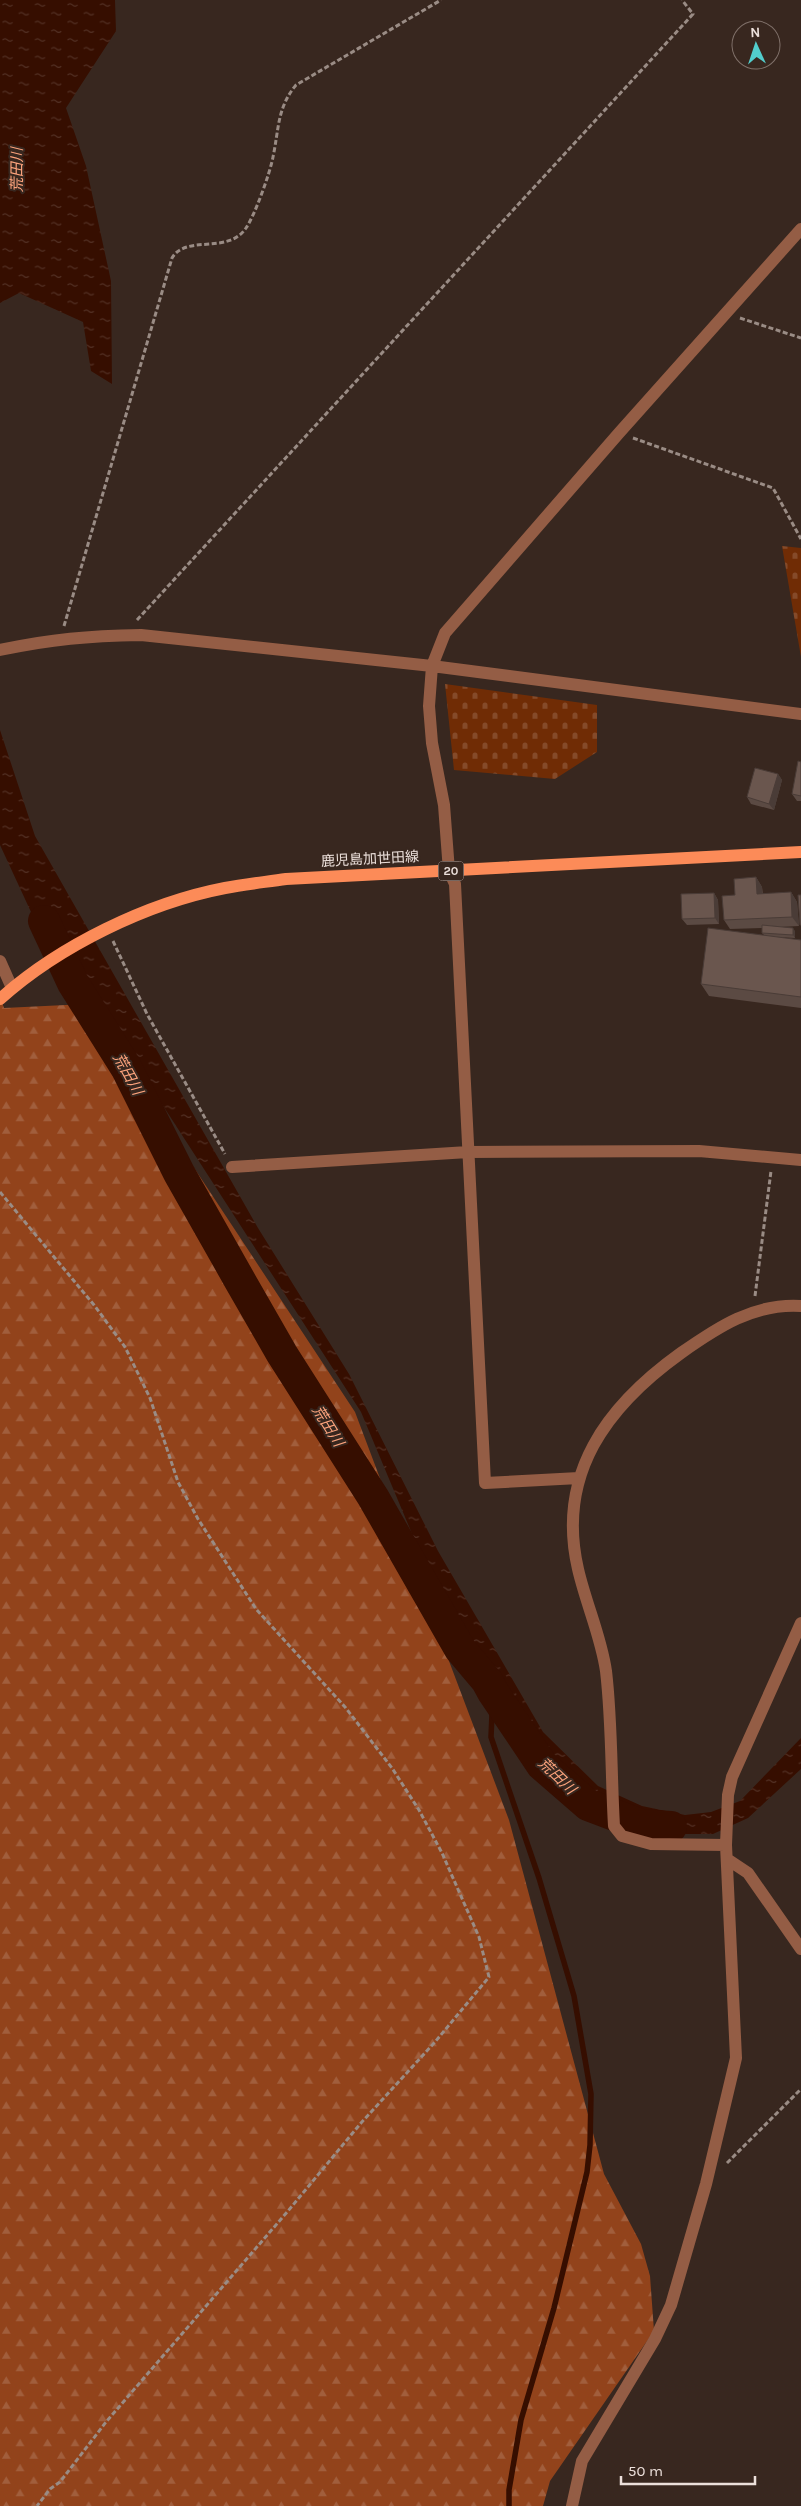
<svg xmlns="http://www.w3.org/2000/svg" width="801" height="2506" viewBox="0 0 801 2506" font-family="Karla,'Noto Sans JP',sans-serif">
	<defs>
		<pattern id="forest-firs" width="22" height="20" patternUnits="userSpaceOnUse" patternTransform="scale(1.25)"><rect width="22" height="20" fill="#92431b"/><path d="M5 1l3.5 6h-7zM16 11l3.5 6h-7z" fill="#a15e3c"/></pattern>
		<pattern id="cemetery-stones" width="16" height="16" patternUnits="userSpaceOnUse" patternTransform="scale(1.25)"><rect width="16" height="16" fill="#702c05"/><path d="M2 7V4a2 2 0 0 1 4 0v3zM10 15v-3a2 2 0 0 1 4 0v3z" fill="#854a29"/></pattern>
		<pattern id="water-ripples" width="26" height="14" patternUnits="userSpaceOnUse" patternTransform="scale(1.25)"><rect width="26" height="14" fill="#360e00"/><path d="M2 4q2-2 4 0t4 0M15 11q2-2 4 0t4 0" fill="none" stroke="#533125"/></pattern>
	</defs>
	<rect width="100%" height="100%" fill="#38271f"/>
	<path fill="url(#forest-firs)" d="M 0,997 L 4,1008 L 86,1004 L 355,1412 L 509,1820 L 604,2174 L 641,2244 L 650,2276 L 654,2331 L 550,2481 L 543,2506 L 0,2506 Z"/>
	<path fill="url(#cemetery-stones)" d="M 782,546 L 801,548 L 801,657 Z
		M 445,684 L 597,705 L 597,752 L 555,779 L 454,770 Z"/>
	<path fill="url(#water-ripples)" d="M 0,0 L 115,0 L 116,31 L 66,108 L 86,166 L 111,281 L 112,384 L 91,371 L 83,322 L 19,293 L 0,303 Z
		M 0,730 L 35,836 L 258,1228 L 349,1374 L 438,1551 L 543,1732 L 598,1786 L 642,1806 L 685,1815 L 711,1812 L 740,1801 L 801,1738 L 801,1769 L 748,1818 L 713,1834 L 678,1834 L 643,1829 L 590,1799 L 529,1734 L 423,1560 L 361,1412 L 105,1016 L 37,925 L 0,845 Z"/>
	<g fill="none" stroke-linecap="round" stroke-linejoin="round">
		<path stroke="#360e00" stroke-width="5.5" d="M 493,1692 L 491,1737 L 539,1878 L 574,1996 L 591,2094 L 590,2145 L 587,2172 L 554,2308 L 521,2420 L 509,2490 L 509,2506"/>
		<path stroke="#360e00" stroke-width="32" d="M 44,921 L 73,983 L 127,1069 L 179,1173 L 239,1279 L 282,1354 L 373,1497 L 460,1649 L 487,1681 L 493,1692 L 542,1765 L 588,1805 L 641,1825 L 671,1827"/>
		<path stroke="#9a8c85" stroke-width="3" stroke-dasharray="5 2.5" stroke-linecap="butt" d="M 740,318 L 801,338
			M 633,438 L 773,488 L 801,539
			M 137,620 L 693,14 L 682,0
			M 64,626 L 172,258 C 186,234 228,255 246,228 C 255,215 270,173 273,157 C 279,129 277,108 296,85 L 441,0
			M 113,941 L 147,1014 L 225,1154
			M 0,1192 L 94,1305 L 125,1347 L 150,1398 L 178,1482 L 198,1519 L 256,1609 L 345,1707 L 392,1768 L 419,1810 L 442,1853 L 479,1937 L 489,1977 L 435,2042 L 361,2123 L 288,2211 L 106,2422 L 60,2482 L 50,2489 L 37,2506
			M 755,1296 L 771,1171
			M 727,2163 L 801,2089"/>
		<path stroke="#945d45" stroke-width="12" d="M 0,650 C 52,639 88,636 141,635 L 432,666 L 801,714
			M 0,961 L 12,988
			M 232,1167 L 468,1152 L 699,1151 L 801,1160
			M 579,1478 L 485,1483 L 455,884 L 449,871 L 444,805 L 432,743 L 429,706 L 432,666 L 445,633 L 619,433 L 801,229
			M 726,1845 L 651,1844 L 622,1836 L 614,1826 C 611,1775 612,1722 606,1671 C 601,1636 586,1604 578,1569 C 556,1474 607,1406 681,1353 C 718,1327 754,1303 801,1306
			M 727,1859 L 748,1873 L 801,1949
			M 572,2506 L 582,2461 L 655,2339 L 671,2305 L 706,2184 L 736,2058 L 726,1845 L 728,1795 L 732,1777 L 801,1623"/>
		<path stroke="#fc8b58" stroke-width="12" d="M 0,999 C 59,946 147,903 225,888 C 245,884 266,882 286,879 L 801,852"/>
	</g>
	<path fill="#5b4a43" d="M 801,762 L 801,801 L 797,801 L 792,794 Z
		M 778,774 L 782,780 L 774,810 L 751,804 L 747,797 Z
		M 756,877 L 762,887 L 763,894 L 791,892 L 797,902 L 799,926 L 780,927 L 795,931 L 795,938 L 775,937 L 801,940 L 801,1008 L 709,996 L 701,984 L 764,935 L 762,933 L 762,928 L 730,929 L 724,920 L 735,895 Z
		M 714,893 L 718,900 L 719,924 L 687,925 L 682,919 Z"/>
	<path fill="#4a3c37" d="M 778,774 L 782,780 L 774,810 L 769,804 Z
		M 756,877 L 762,887 L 763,903 L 757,894 Z
		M 791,892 L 797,902 L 799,926 L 792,917 Z
		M 714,893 L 718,900 L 719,924 L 715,918 Z
		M 793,928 L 795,931 L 795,938 L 793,935 Z"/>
	<path fill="#6a564e" stroke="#4a3c37" d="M 798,761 L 801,762 L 801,796 L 792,794 Z
		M 755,768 L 778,774 L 769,804 L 747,797 Z
		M 756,877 L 757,894 L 791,892 L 792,917 L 724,920 L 722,896 L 735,895 L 734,879 Z
		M 714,893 L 715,918 L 682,919 L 681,894 Z
		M 798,895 L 801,895 L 801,925 L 800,925 Z
		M 762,925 L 793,928 L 793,935 L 762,933 Z
		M 708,928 L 801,940 L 801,997 L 701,984 Z"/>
	<g text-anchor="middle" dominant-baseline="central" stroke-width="4" stroke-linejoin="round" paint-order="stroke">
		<rect fill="#38271f" stroke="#b6a8a3" stroke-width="1" x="438.5" y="861.5" width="25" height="19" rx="4"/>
		<g font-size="12" font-weight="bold" fill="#ece0db">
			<text x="451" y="871">20</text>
		</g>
		<g font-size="14" fill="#ece0db" stroke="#38271f">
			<text transform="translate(370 859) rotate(-3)">鹿児島加世田線</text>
		</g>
		<g font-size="15" font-style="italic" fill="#fea47d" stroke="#38271f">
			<text transform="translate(17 170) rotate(-90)">荒田川</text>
			<text transform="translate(128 1074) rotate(61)">荒田川</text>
			<text transform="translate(328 1426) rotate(58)">荒田川</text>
			<text transform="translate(557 1776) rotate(44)">荒田川</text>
		</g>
	</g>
	<g transform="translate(756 45) rotate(357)"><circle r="24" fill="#38271f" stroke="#80716a"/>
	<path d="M0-4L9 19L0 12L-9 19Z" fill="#52cdcc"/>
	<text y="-8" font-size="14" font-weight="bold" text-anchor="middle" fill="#ece0db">N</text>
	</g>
	<path d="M621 2476v8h134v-8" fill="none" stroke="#ece0db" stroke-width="2.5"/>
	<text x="628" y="2476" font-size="15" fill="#ece0db" stroke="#38271f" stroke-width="4" paint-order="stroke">50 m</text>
</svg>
